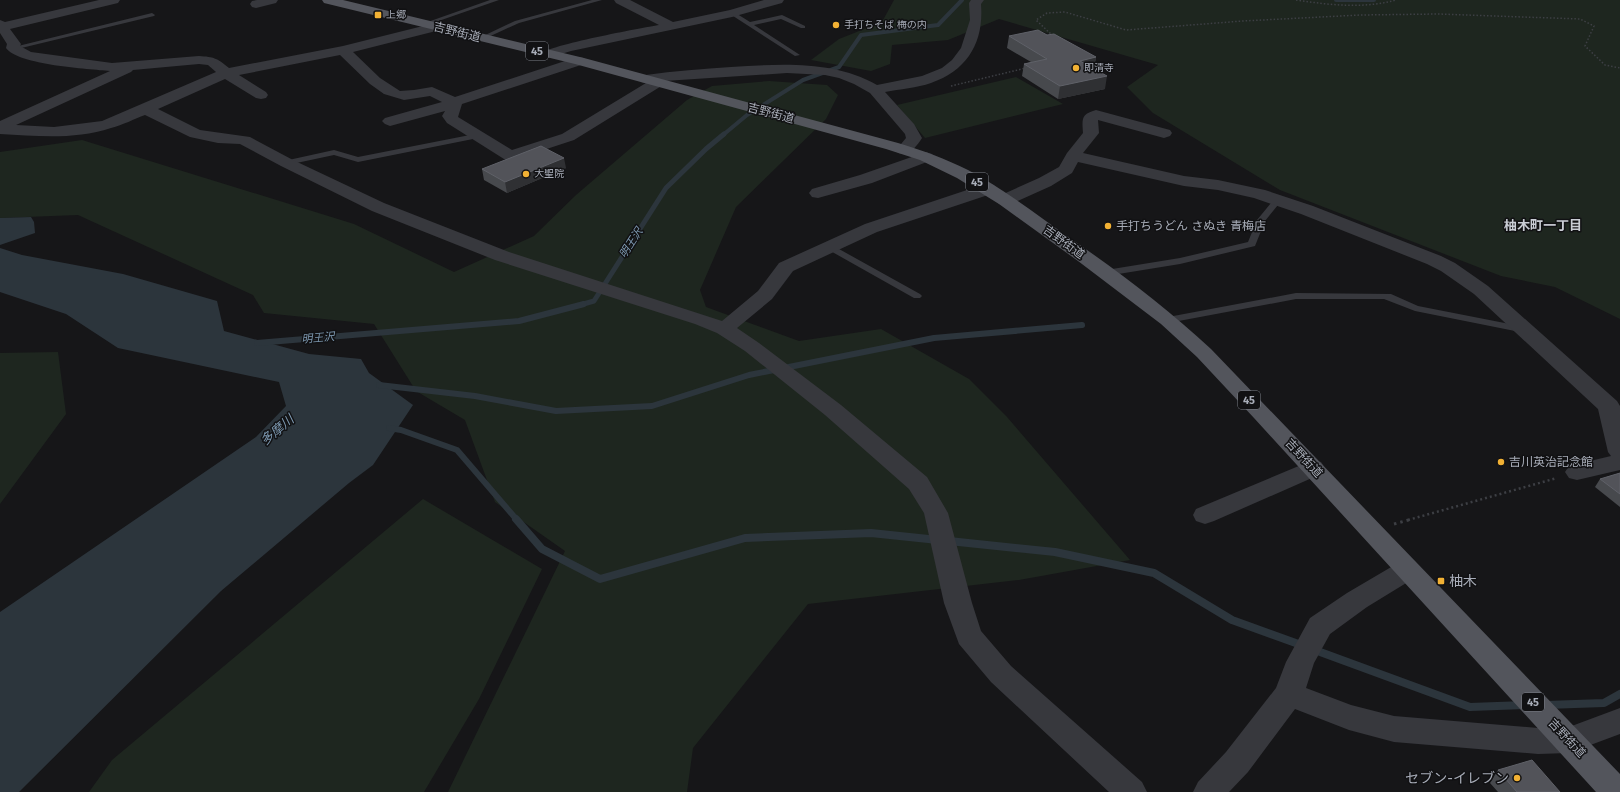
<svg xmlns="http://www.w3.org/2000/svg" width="1620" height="792" viewBox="0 0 1620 792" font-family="'Fira Sans','Noto Sans JP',sans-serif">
	<rect width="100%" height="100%" fill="#161618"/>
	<path fill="#1e261f" d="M 894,0 L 1620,0 L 1620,319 L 1555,287 L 1501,276 L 1280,190 L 1153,113 L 1127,87 L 1158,65 L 999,19 L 948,40 L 892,45 L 890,64 L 871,71 L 811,60 L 839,39 L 882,22 Z
		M 1016,77 L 1063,104 L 925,138 L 897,105 Z
		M 769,81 L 827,85 L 838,95 L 826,119 L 736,207 L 700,290 L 706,307 L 799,341 L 881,329 L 969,379 L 1007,417 L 1130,560 L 1019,580 L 808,604 L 693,748 L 687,792 L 448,792 L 565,551 L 495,502 L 465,420 L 416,391 L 374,324 L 264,313 L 253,295 L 78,215 L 0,218 L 0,152 L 82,140 L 354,224 L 454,272 L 534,236 L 576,195 L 687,100 L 712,86 Z
		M 58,352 L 66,414 L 0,504 L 0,353 Z
		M 423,499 L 542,569 L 479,699 L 424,792 L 89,792 L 112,760 Z"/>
	<path fill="#2c353c" d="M 31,217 L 34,222 L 35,233 L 0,245 L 0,218 Z
		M 0,248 L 22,255 L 123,274 L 217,301 L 224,331 L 309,354 L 361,359 L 369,373 L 413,405 L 373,465 L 349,483 L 221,591 L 19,792 L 0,792 L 0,612 L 256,437 L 286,406 L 279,382 L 118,348 L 66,314 L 0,292 Z"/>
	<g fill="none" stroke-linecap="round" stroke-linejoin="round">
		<path stroke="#2c353c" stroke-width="4" d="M 1336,0 L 1374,0
			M 723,135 L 747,115 L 803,80 L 839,67 L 861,35 L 938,25 L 962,0"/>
		<path stroke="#2c353c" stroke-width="5" d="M 580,305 L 594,301 L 666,188 L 706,149 L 724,134"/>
		<path stroke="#2c353c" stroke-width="6" d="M 257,343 L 519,321 L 584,304
			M 379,385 L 475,396 L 556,411 L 652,406 L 749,375 L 934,338 L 1082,325
			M 389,428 L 401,430 L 457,450 L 517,520"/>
		<path stroke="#2c353c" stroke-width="8" d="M 516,519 L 542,549 L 600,579 L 745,538 L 871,533 L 938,540
			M 949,541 L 1055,552 L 1154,573 L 1232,620 L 1304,646
			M 1312,649 L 1470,707 L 1525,705
			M 1546,705 L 1604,703 L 1620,694"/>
		<path stroke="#3d3f44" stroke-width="1.5" stroke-dasharray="1.5 2" stroke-linecap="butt" d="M 1296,0 C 1330,5 1363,9 1396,0
			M 1053,36 L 1036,20 L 1047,13 L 1065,12 L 1126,30 L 1243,21 L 1360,15 L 1438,14 L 1580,19 L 1594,26 L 1585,46 L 1605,65 L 1620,68
			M 951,86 L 1026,68"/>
		<path stroke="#3d3f44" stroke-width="2.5" stroke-dasharray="2 3" stroke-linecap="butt" d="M 1408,520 L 1557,478"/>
		<path stroke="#3d3f44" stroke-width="3" stroke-dasharray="2.5 4" stroke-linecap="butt" d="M 1394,524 L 1412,519"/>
		<path fill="#37383d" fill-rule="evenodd" d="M 490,0 L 499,0 L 427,25 L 422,24 Z
			M 592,0 L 602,0 L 519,23 L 484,39 L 479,38 L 515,21 Z
			M 730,12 L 734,12 L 750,22 L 782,15 L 805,26 L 805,28 L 801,28 L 781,19 L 754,25 L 800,55 L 795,56 L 730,14 Z
			M 152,13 L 155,15 L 154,16 L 13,50 L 10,48 Z
			M 475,134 L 479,136 L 478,138 L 358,162 L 334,155 L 287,165 L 283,163 L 284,161 L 334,150 L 358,157 Z
			M 1278,197 L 1282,200 L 1265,221 L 1255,246 L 1180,264 L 1106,276 L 1101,273 L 1106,270 L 1180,258 L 1248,242 L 1257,220 L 1275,198 Z
			M 830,244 L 920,294 L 922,296 L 920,298 L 914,298 L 827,249 L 825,247 Z
			M 1296,293 L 1391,294 L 1418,306 L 1525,327 L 1530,330 L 1525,333 L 1415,311 L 1384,299 L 1296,299 L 1168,323 L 1163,320 L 1168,317 Z"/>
		<path fill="#37383d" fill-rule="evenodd" d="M 99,0 L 120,0 L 118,3 L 10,29 L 21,44 L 20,46 L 31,52 L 112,63 L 199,56 C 214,57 217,58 229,68 L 343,46 L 435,23 L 440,24 L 441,27 L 440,30 L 353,52 L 380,78 L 400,91 L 414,90 L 432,87 L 455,97 L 574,58 L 579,57 L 584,58 L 586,61 L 584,64 L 462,104 L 458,117 L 512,150 L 562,134 L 646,83 L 641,82 L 639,79 L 641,76 L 646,75 C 674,71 703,69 731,67 C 781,64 833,60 877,85 L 922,76 L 942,68 L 952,60 L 961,48 L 970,20 L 969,3 L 971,0 L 984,0 L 981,4 C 984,42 968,70 931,83 C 917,88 900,89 885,92 L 914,124 L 922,138 C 916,147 910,156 898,153 L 896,150 L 906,138 L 905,134 L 870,93 L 854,84 L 839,78 L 825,75 L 787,73 L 664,81 L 663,85 L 574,140 L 510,161 L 504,159 L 447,123 L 442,116 L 445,111 L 390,126 L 385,124 L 382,121 L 385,118 L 442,102 L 430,96 L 404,100 L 384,94 L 370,84 L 340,55 L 239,75 L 266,92 L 268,95 L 266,98 L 261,99 L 256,98 L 225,79 L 158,109 L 200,130 L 250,137 L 293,160 L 384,203 L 509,252 L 722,321 L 758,291 L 779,263 L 865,224 L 982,185 L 988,184 L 994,185 L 996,189 L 994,193 L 877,232 L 793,271 L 772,299 L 737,328 L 759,343 L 841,405 L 927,477 L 948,513 L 972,603 L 981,631 L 1011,666 L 1142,782 L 1147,792 L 1109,792 L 991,682 L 959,644 L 944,603 L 924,513 L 909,489 L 825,415 L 745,351 L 717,333 L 695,324 L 495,260 L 372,211 L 281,166 L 240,144 L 218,143 L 190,137 L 145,115 C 134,119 123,125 111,128 C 75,140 37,136 0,134 L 0,121 L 110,71 C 89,69 18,65 6,48 L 7,44 L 0,33 L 0,20 L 5,22 ZM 199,64 L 208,65 L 216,72 L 102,121 L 54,127 L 16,125 L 131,72 L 133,70 Z
			M 257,0 L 278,0 L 276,3 L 256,8 L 252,7 L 250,4 L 252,1 Z
			M 614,0 L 630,0 L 673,22 L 730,10 L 764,0 L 784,0 L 782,3 L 732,17 L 571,51 L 548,58 L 543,57 L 541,54 C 548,45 642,28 659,25 L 616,3 Z
			M 1096,110 L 1170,130 L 1172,133 L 1170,136 L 1164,138 L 1098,120 L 1099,133 L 1083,153 L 1184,176 L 1218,180 L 1265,190 L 1313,206 L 1441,256 L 1455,263 L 1488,286 L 1617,401 L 1620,406 L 1620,470 L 1577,480 L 1569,478 L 1565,472 L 1569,466 L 1611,456 L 1608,452 L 1598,409 L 1474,294 L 1441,271 L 1427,264 L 1301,214 L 1254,198 L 1218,190 L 1184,186 L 1078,162 L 1072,173 L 1051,186 L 1011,204 L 1005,205 L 999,204 L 996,200 L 999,196 L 1039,178 L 1059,167 L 1067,153 L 1083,133 C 1082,119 1081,114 1096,110 Z
			M 926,152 L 932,154 L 934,157 L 932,160 L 872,183 L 818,198 L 812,197 L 809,193 L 812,189 L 860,175 Z
			M 1313,460 L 1321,462 L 1325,468 L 1321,474 L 1214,521 L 1205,524 L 1196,521 L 1193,515 L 1196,509 Z
			M 1407,560 L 1416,563 L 1420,570 L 1416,577 L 1367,607 L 1330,634 L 1314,663 L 1306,688 L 1351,705 L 1394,716 L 1538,728 L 1569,727 L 1620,708 L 1620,734 L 1569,753 L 1538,754 L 1394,742 L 1349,730 L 1295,709 L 1248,772 L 1229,792 L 1193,792 L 1198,782 L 1226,752 L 1276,688 L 1286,662 L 1310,618 L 1347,593 L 1398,563 Z"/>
		<path fill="#53555c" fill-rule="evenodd" d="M 322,0 L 343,0 L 584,58 L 898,143 C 922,150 946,159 968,170 C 1004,189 1037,215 1070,238 C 1119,272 1167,308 1211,349 L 1620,774 L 1620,792 L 1596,792 L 1254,418 L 1197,357 L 1161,324 L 1078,261 L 999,204 L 957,178 L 920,160 L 886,149 L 575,64 L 324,3 Z"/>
	</g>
	<path fill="#47494d" d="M 1047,35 L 1096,57 L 1094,69 L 1105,89 L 1058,99 L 1022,76 L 1024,64 L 1031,62 L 1007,48 L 1009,36 Z
		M 566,168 L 507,193 L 484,180 L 482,169 Z
		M 1620,473 L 1620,507 L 1595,487 L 1600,479 Z
		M 1498,770 L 1560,792 L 1498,792 L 1490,783 Z"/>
	<path fill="#2f3033" d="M 1096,57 L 1094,70 L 1080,61 Z
		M 1107,76 L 1105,89 L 1058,99 L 1060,86 Z
		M 564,158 L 566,168 L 507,193 L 505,182 Z"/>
	<path fill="#525359" stroke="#5f6168" d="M 1038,30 L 1047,35 L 1054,34 L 1096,57 L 1080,61 L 1107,76 L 1060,86 L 1024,64 L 1047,59 L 1009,36 Z
		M 541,146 L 564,158 L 505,182 L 482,169 Z
		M 1620,473 L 1620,494 L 1600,479 Z
		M 1532,760 L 1560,792 L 1517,792 L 1498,770 Z"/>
	<g fill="#f2b134" stroke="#111113" stroke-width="1.5">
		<rect x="374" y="11" width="8" height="8" rx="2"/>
		<circle cx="836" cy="25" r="4"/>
		<circle cx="1076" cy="68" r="4"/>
		<circle cx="526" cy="174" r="4"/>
		<circle cx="1108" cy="226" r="4"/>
		<circle cx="1501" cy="462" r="4"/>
		<rect x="1437" y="577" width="8" height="8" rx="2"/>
		<circle cx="1517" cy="778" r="4"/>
	</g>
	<g text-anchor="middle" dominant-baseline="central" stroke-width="3" stroke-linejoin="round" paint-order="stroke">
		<g font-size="10" fill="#a8adb8" stroke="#111113" text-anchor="start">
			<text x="386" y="15">上郷</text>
			<text x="844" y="25">手打ちそば 梅の内</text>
			<text x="1084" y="68">即清寺</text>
			<text x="534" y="174">大聖院</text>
		</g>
		<g fill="#111113" stroke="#7b7e86" stroke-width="1">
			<rect x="526" y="42" width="22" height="18" rx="3"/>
			<rect x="966" y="173" width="22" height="18" rx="3"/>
			<rect x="1238" y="391" width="22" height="18" rx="3"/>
			<rect x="1522" y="693" width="22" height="18" rx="3"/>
		</g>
		<g font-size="11" font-weight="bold" fill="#a8adb8">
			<text x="537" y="51">45</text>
			<text x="977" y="182">45</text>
			<text x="1249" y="400">45</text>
			<text x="1533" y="702">45</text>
		</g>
		<g font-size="11" font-style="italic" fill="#7f9bb3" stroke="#111113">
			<text transform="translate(631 243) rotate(-57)">明王沢</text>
			<text transform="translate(318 338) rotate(-5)">明王沢</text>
		</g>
		<g font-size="12" fill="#a8adb8" stroke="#111113">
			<text transform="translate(457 32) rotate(14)">吉野街道</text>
			<text transform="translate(771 113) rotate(15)">吉野街道</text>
			<text transform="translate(1064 242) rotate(36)">吉野街道</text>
			<text transform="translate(1304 458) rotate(47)">吉野街道</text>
			<text transform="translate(1567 738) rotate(47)">吉野街道</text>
		</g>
		<g font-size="12" fill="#a8adb8" stroke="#111113" text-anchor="start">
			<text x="1116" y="226">手打ちうどん さぬき 青梅店</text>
			<text x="1509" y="462">吉川英治記念館</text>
		</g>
		<g font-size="13" font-weight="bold" fill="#c9ccd4" stroke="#111113">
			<text x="1543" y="225">柚木町一丁目</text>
		</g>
		<g font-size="13" font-style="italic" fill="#7f9bb3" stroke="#111113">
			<text transform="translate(277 430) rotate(-40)">多摩川</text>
		</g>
		<g font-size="14" fill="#a8adb8" stroke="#111113" text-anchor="start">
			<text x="1449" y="581">柚木</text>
			<text x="1509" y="778" text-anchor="end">セブン-イレブン</text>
		</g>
	</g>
</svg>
